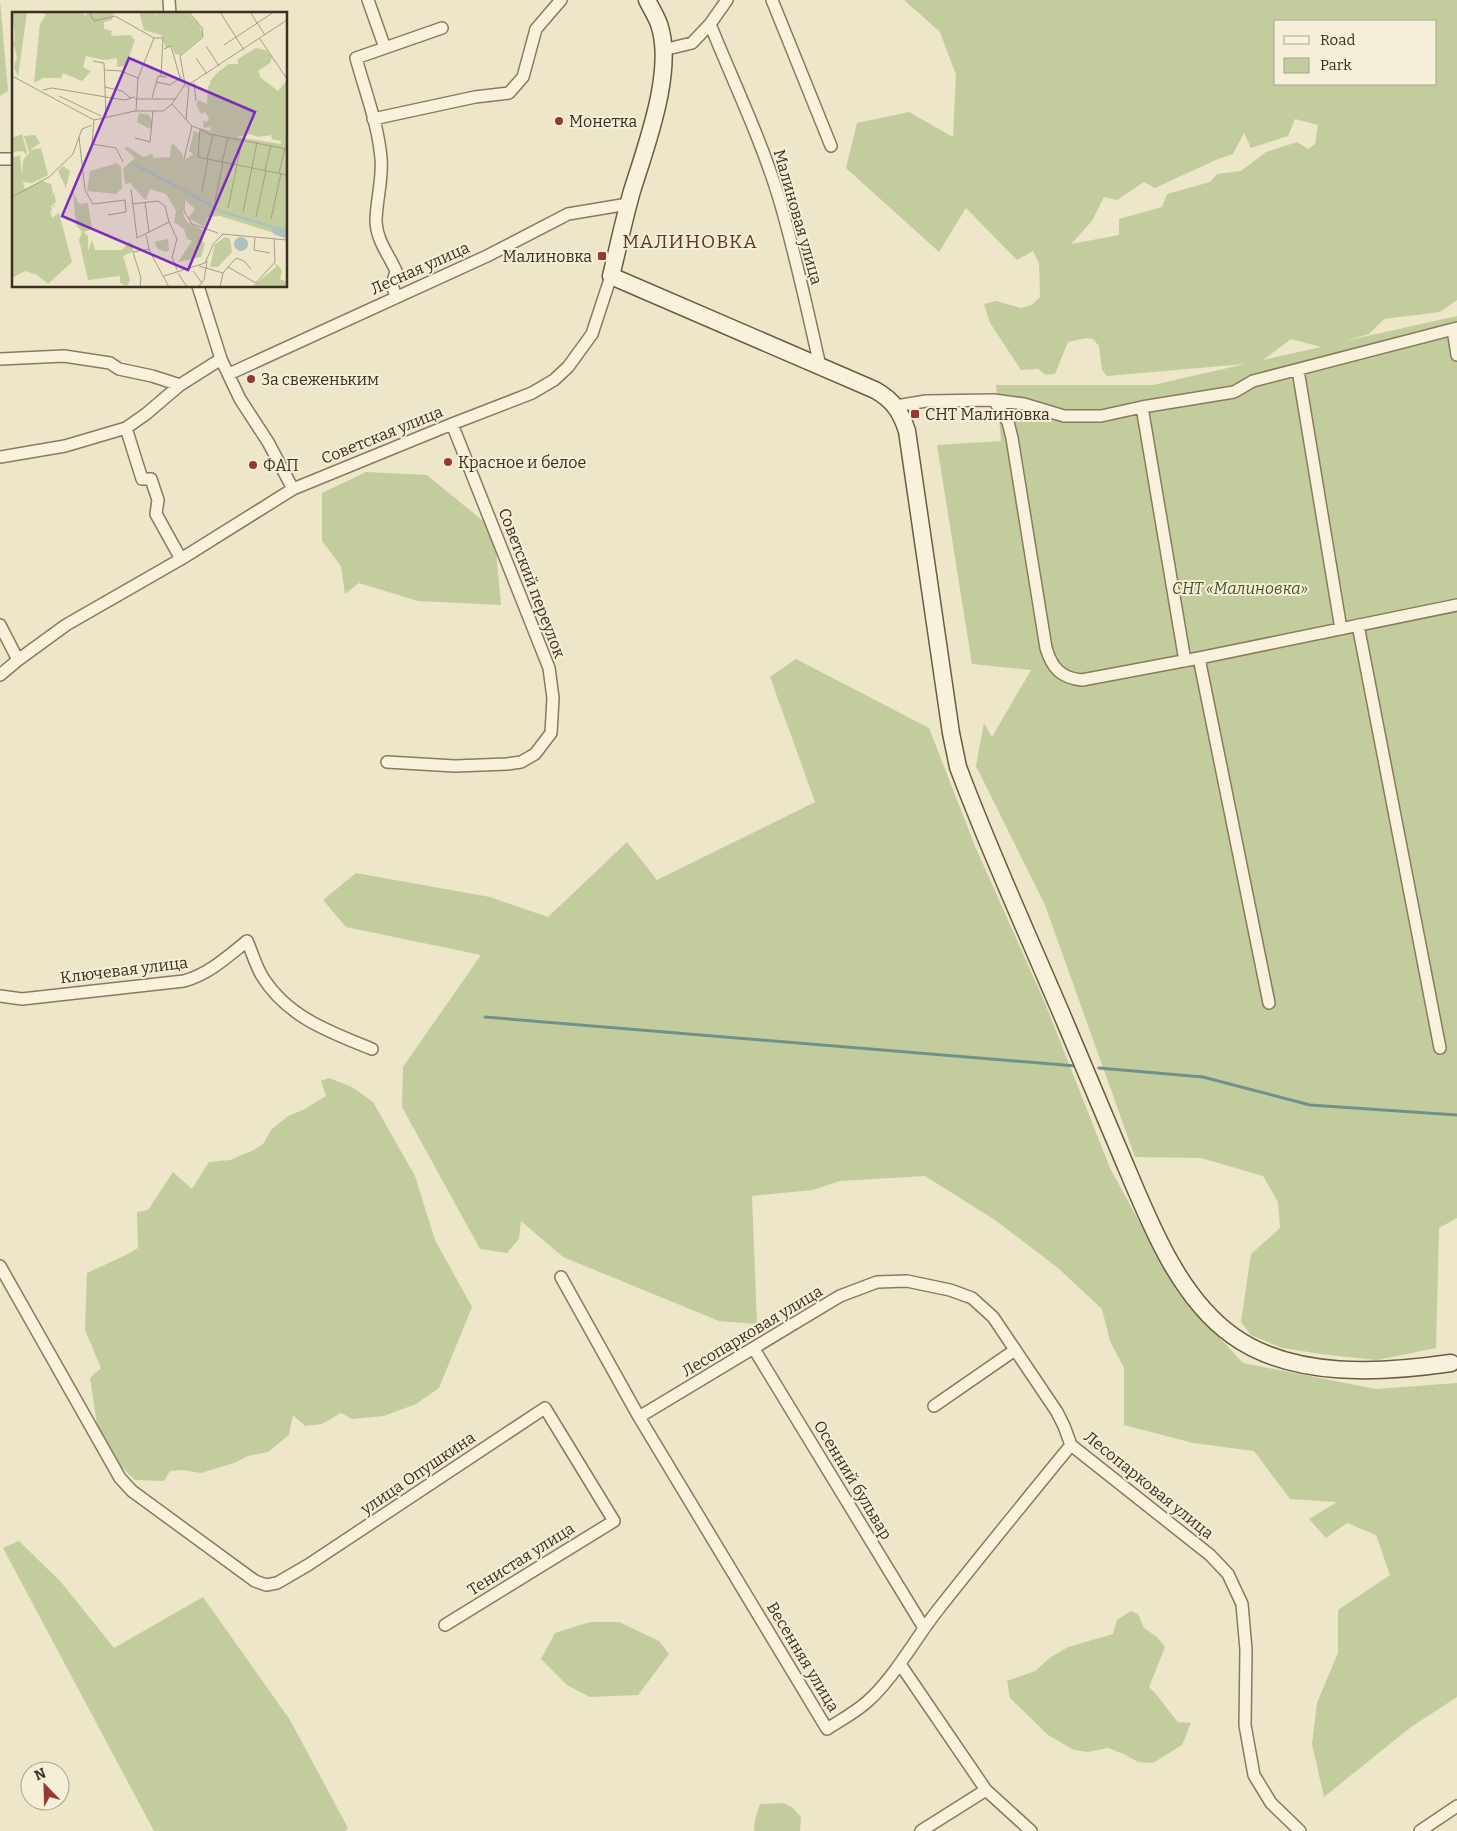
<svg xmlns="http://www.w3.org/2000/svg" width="1457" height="1831" viewBox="0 0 1457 1831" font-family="Bitter,serif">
	<rect width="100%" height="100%" fill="#eee6c9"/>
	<path fill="#c3cc9c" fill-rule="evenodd" d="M 0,0 L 8,91 L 0,96 Z
		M 904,0 L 1457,0 L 1457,300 L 1440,312 L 1384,319 L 1369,334 L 1345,341 L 1457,316 L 1457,1218 L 1439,1228 L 1436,1348 L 1377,1360 L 1328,1355 L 1282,1348 L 1251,1335 L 1241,1322 L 1251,1254 L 1280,1228 L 1278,1202 L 1263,1176 L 1201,1158 L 1135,1157 L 1045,905 L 976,766 L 984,723 L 992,737 L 1031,670 L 972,664 L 937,445 L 1001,441 L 996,385 L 1153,385 L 1245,364 L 1107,376 L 1102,370 L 1099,346 L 1093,339 L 1086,338 L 1068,342 L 1055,374 L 1046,375 L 1038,369 L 1021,370 L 990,323 L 984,304 L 996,301 L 1021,308 L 1032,305 L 1040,297 L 1039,263 L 1033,251 L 1017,260 L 966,208 L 939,252 L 846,168 L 857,123 L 909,112 L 953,137 L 956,75 L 940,32 ZM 1276,21 L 1436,21 L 1436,84 L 1276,84 ZM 1295,119 L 1318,125 L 1315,144 L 1308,149 L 1297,142 L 1266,152 L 1241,171 L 1217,174 L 1210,182 L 1167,194 L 1162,207 L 1119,219 L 1119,235 L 1071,244 L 1092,221 L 1104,197 L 1117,200 L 1144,182 L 1155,188 L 1218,159 L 1233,154 L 1244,133 L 1251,148 L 1288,136 ZM 1291,339 L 1321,347 L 1263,360 Z
		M 366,472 L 427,475 L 494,530 L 501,605 L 418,601 L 359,583 L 345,594 L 341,566 L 322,541 L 322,493 Z
		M 796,659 L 929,728 L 975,846 L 1045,1003 L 1110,1168 L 1178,1293 L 1243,1363 L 1376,1389 L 1457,1383 L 1457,1697 L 1411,1727 L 1324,1797 L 1312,1744 L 1317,1703 L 1338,1653 L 1338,1610 L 1390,1575 L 1376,1535 L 1347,1523 L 1326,1538 L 1309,1519 L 1337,1502 L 1290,1499 L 1254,1451 L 1193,1443 L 1124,1425 L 1124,1368 L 1110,1341 L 1102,1309 L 1058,1268 L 995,1220 L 925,1176 L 840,1181 L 813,1190 L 752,1196 L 757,1324 L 719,1321 L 563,1257 L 521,1221 L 519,1239 L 507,1253 L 480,1249 L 402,1107 L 403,1067 L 481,955 L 346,927 L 323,900 L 356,873 L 490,897 L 548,917 L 627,842 L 657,880 L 815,802 L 770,677 Z
		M 329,1078 L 352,1087 L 373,1102 L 415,1176 L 435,1240 L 472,1307 L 439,1388 L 416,1404 L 384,1416 L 352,1419 L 341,1413 L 322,1424 L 305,1426 L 293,1415 L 289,1435 L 268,1452 L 248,1456 L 234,1463 L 201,1473 L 183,1470 L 170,1471 L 164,1481 L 135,1480 L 114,1460 L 98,1431 L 90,1378 L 101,1368 L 85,1330 L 87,1273 L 126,1255 L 138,1248 L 137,1212 L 148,1210 L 173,1172 L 192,1189 L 209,1162 L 230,1160 L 254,1150 L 263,1144 L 271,1130 L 288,1116 L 303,1110 L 326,1096 L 321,1081 Z
		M 19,1541 L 61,1582 L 114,1648 L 203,1597 L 290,1720 L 348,1828 L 345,1831 L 154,1831 L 3,1548 Z
		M 1131,1611 L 1138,1614 L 1144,1628 L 1157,1637 L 1165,1647 L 1149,1687 C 1161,1698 1167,1710 1178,1722 L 1191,1723 L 1182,1745 L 1153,1763 L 1138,1762 L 1124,1754 L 1108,1748 L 1088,1752 L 1074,1750 L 1048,1735 L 1010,1698 L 1007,1681 L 1035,1671 L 1051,1657 L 1068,1647 L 1113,1634 L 1117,1620 Z
		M 590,1622 L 619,1622 L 659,1641 L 669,1654 L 638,1695 L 590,1697 L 567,1685 L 541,1659 L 555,1633 Z
		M 783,1803 L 792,1807 L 801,1817 L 800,1831 L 754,1831 L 755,1819 L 760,1804 Z"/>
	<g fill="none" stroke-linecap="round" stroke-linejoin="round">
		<path stroke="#70918b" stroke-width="3" d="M 485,1017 L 1076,1066
			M 1099,1068 L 1203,1077 L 1310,1105 L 1457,1115"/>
		<defs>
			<path id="street" d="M 169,0 L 170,14
				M 368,0 L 385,48
				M 772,0 L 831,146
				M 710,24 C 733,81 760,137 778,195 C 795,251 807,309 820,366
				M 663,50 L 692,43 L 710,24 L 727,0
				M 373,119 L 475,97 L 509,93 L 523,77 L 536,29 L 561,0
				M 0,159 L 14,159
				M 198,286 L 221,359 L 240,399 L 268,442 L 293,489
				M 396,297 L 392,285 L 396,271 C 389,255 377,241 376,222 C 376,201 383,180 381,158 C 378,124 365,91 356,58 L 442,28
				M 1453,330 L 1457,355
				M 0,359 L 64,356 L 110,363 L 119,369 L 152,376 L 180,385
				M 1298,370 L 1341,629
				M 229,374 L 487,256 L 568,214 L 628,204
				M 994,400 L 1024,404 L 1064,416 L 1101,416 L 1142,407 L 1234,392 L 1253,381 L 1457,328
				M 896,406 L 926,401 L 994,400 L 1008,422 L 1012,438 L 1046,648 C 1052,668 1061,678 1082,680 L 1199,658 L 1457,605
				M 1142,407 L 1185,661
				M 126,428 L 142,479 L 151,479 L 158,500 L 156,514 L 181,559
				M 0,457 L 65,446 L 126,428 L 146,414 L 180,385 L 221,359
				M 0,625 L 18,660
				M 1358,625 L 1440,1048
				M 1199,658 L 1269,1003
				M 0,675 L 18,660 L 66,625 L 181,559 L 293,489 L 452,424 L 532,393 L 554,380 L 568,367 L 592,334 L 611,276
				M 387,762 L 455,766 L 507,764 L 521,762 L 535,754 L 551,733 L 553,698 L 549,668 L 452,424
				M 0,996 L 22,999 L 184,981 C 209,974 227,957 247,941 C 252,952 256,966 262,976 C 287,1017 330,1032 372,1049
				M 0,1266 L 120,1478 L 132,1491 L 255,1581 L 266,1585 L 277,1583 L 308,1565 L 545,1408 L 614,1521 L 445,1625
				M 561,1277 L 639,1417 L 827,1729 C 841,1720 856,1712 868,1701 C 894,1678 915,1639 937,1611 C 981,1555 1026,1500 1071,1445
				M 754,1349 L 924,1628
				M 934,1406 L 1015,1350
				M 639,1417 L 840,1296 L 877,1282 L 907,1281 L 950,1290 L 972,1298 L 993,1317 L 1057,1412 L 1064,1426 L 1071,1445 L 1210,1555 L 1228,1574 L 1242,1604 L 1246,1650 L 1245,1725 L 1254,1775 L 1271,1803 L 1300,1831
				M 900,1664 L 986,1790 L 1031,1831
				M 921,1831 L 986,1790
				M 1420,1831 L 1457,1806"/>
			<path id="secondary" d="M 647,0 C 651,8 656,16 659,24 C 675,70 646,146 632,191 C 624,219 618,248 611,276 L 875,390 C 893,400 901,412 907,431 L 951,733 L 958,767 C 990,853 1029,937 1065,1022 C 1083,1065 1101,1107 1119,1150 C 1146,1213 1175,1295 1233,1336 C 1293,1379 1382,1373 1451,1363"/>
		</defs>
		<use href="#street" stroke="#8a795e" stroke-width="14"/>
		<use href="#secondary" stroke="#6c5a41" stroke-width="19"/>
		<use href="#street" stroke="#f8f2dc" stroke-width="11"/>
		<use href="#secondary" stroke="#f8f2dc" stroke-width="16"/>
	</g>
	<g fill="#97372f" stroke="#f5efd8" stroke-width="2">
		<circle cx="559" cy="121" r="5"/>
		<rect x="597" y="251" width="10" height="10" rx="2.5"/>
		<circle cx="251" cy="379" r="5"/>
		<rect x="910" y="409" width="10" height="10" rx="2.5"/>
		<circle cx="448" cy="462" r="5"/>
		<circle cx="253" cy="465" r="5"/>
	</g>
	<g text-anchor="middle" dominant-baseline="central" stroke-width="4" stroke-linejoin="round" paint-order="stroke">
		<g font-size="16" fill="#3b2f21" stroke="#f5efd8" text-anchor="start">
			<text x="569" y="121">Монетка</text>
			<text x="592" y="256" text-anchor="end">Малиновка</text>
			<text x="261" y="379">За свеженьким</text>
			<text x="925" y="414">СНТ Малиновка</text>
			<text x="458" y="462">Красное и белое</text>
			<text x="263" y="465">ФАП</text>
		</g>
		<g font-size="16" fill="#3b2f21" stroke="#f5efd8">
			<text transform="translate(798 217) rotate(74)">Малиновая улица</text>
			<text transform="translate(420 268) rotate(-24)">Лесная улица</text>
			<text transform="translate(382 435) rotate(-22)">Советская улица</text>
			<text transform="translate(532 583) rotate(69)">Советский переулок</text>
			<text transform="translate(124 970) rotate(-7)">Ключевая улица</text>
			<text transform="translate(752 1331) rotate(-31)">Лесопарковая улица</text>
			<text transform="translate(418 1473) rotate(-34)">улица Опушкина</text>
			<text transform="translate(853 1480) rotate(59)">Осенний бульвар</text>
			<text transform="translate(1149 1485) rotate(39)">Лесопарковая улица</text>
			<text transform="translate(521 1559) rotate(-32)">Тенистая улица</text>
			<text transform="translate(803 1657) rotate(59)">Весенняя улица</text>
		</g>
		<g font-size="16" font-style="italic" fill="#475628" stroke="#f5efd8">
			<text x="1240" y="588">СНТ «Малиновка»</text>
		</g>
		<g font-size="19" letter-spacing="1" fill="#663521" stroke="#f5efd8">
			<text x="690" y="241">МАЛИНОВКА</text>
		</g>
	</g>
	<g transform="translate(12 12)">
		<rect width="275" height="275" fill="#eee6c9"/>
		<path d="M 0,0 L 15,0 L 6,65 L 2,55 L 5,45 L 2,33 L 0,38 L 0,17 L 2,33 L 3,23 ZM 30,0 L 69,0 L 74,4 L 76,0 L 102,0 L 100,8 L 92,10 L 92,17 L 100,19 L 99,24 L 118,23 L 123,28 L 114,54 L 105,55 L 105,46 L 93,48 L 74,44 L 71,55 L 79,59 L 70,69 L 51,61 L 49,66 L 31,66 L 22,71 L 28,12 L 34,3 ZM 127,0 L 144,0 L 144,7 L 145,0 L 175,0 L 187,13 L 191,24 L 168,43 L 163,42 L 160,34 L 154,36 L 149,23 L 132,18 ZM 244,36 L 254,38 L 260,45 L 258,51 L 246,59 L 249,66 L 266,79 L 275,68 L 275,217 L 262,214 L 259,220 L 208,204 L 196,205 L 192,215 L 176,206 L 183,197 L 173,188 L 173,148 L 181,142 L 177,139 L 182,119 L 187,121 L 189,116 L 207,122 L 199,119 L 198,115 L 192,116 L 191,108 L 195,110 L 197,106 L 193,100 L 189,102 L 184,92 L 187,88 L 195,92 L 196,73 L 198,74 L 198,69 L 205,61 L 217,52 L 226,52 L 226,47 ZM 238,122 L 246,125 L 259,123 L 260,127 L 269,129 L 269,132 L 224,125 ZM 127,101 L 137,103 L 140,110 L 138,117 L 125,110 ZM 10,122 L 15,140 L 14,143 L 11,139 L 0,140 L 0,126 ZM 23,123 L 28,131 L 18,138 L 29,136 L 36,163 L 20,171 L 11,170 L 13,177 L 30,169 L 39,172 L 41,181 L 36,186 L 42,181 L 44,190 L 41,192 L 44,195 L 39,193 L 40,199 L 38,199 L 40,206 L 47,201 L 60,250 L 36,272 L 25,263 L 13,259 L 0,266 L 0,146 L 8,143 L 10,164 L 11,148 L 17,141 L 12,124 ZM 162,132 L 171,143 L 171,201 L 174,209 L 192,219 L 190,229 L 193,232 L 189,245 L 166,250 L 180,229 L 175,227 L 172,217 L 162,210 L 164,199 L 158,188 L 154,182 L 138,177 L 134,188 L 131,186 L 118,171 L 113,172 L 111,156 L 123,146 L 112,136 L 116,135 L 131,145 L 140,142 L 142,146 L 158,145 L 159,133 ZM 105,151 L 109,155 L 110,176 L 104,182 L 75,179 L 78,159 ZM 51,154 L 58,159 L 54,176 L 46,159 ZM 61,180 L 67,192 L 76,191 L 80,217 L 72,220 L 76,224 L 76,239 L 80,228 L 83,238 L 110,238 L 117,230 L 119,231 L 122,239 L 111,244 L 118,268 L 115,274 L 108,271 L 108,264 L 76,268 L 67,228 L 70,220 L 64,213 ZM 213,225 L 218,227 L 220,240 L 206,255 L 198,255 L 203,232 ZM 156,227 L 157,238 L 154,240 L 146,237 L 142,230 ZM 263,251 L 270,258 L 268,267 L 275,270 L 275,275 L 240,275 L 264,255 Z" fill="#c3cc9c" fill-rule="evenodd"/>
		<path d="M 262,214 L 275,217 L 275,227 L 262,222 L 259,219 ZM222 232a7 7 0 1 1 14 0a7 7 0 1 1-14 0Z" fill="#a9c2bd"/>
		<path fill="none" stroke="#a9c2bd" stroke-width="2.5" d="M 122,152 L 170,177M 173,179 L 211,200 L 261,215"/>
		<path fill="none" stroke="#a69d86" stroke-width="1" d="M 77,0 L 82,9 L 103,4 L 142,26M 177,0 L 190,16 L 191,25 L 168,44 L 173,72 L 160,92 L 180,114 L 172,147 L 172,199 L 180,212 L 206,221M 208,0 L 232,38M 238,0 L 253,23M 142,26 L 151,26 L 149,64M 248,27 L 275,67M 212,33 L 262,0M 194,34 L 207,54M 152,37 L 159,34 L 168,66M 184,46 L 195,62M 81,49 L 92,51 L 94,104M 93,58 L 109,59 L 126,66M 0,64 L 82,108M 145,70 L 158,73 L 170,65M 182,71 L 184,89M 93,75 L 110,79 L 119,86M 173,75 L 275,8M 31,78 L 40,76 L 112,88 L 123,85M 47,84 L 89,104M 140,86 L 146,64 L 154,65M 123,87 L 164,87M 124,99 L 126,66 L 142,26M 174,108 L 177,74M 180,114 L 188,117 L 186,145 L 275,163M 188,117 L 197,122 L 275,137M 67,125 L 73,178 L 81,192 L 113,188 L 114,200 L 96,203M 123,126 L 138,130 L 141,99M 195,147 L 201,123M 111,150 L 104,136 L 80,132 L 82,108 L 123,99 L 151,99 L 160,92M 210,150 L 216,126M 225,153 L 230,128M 253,158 L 259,133M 267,161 L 273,136M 119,177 L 125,226 L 157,210M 190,179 L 196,147M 0,185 L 37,165 L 61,142 L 70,117 L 80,113M 203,189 L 211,150M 133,190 L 137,221M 120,192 L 146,189 L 153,194 L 157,210 L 165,227 L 160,245 L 165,258M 216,196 L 225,153M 231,200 L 245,130M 244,205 L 254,158M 259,207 L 269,161M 210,222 L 275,228M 134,223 L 138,240 L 157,275M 243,225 L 242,238 L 258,241M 187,254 L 211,261M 216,255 L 244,271 L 263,250 L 262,227M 181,259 L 190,271M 166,261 L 175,275M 152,264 L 193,251 L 202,231 L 211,222M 128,275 L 129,266 L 121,240 L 137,237M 186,275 L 192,268 L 195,249M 208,275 L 211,261 L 224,246 L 232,249 L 239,257"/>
		<path fill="#7b2cbf" fill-opacity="0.15" stroke="#7b2cbf" stroke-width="2.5" d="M 117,46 L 243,100 L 176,258 L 50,204 Z"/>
		<rect width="275" height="275" fill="none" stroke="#3b2f21" stroke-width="2.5"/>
	</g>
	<rect x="1274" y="20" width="162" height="65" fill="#f5efd8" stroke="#aba28f"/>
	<rect x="1284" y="36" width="25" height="8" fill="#f8f2dc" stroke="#aba28f"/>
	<text x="1320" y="45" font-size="15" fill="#3b2f21">Road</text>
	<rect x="1284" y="58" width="25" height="15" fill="#c3cc9c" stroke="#aba28f"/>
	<text x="1320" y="70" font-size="15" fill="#3b2f21">Park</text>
	<g transform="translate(45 1786) rotate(337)"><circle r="24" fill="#f5efd8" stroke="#aba28f"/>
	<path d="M0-4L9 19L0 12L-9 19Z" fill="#97372f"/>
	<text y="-8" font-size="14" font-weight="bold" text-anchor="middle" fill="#3b2f21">N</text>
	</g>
</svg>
